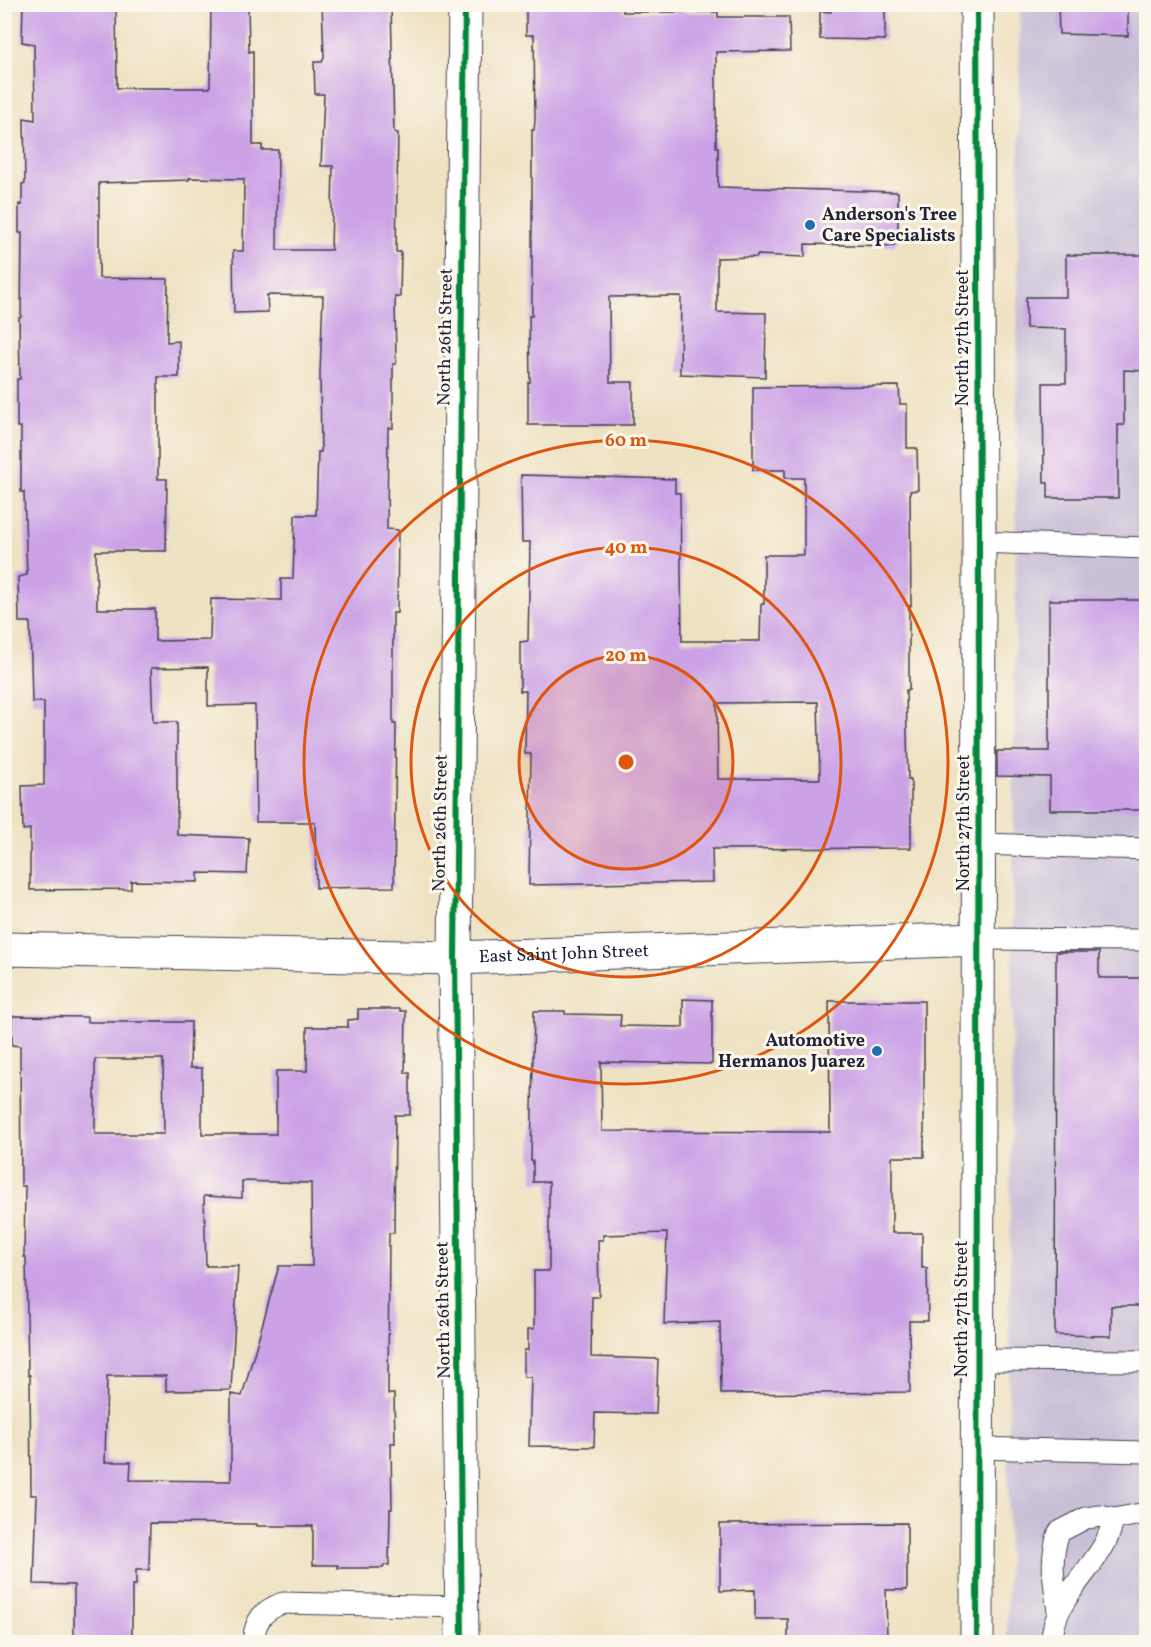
<svg xmlns="http://www.w3.org/2000/svg" width="1151" height="1647" viewBox="0 0 1151 1647" font-family="Vollkorn,serif">
	<rect width="100%" height="100%" fill="#fbf7ec"/>
	<filter id="ink" filterUnits="userSpaceOnUse"><feTurbulence type="fractalNoise" baseFrequency=".0167" numOctaves="2"/><feDisplacementMap in="SourceGraphic" scale="12" xChannelSelector="R" yChannelSelector="G"/><feConvolveMatrix kernelMatrix="1 2 1 2 8 2 1 2 1" color-interpolation-filters="sRGB"/></filter>
	<filter id="wash" filterUnits="userSpaceOnUse"><feTurbulence type="fractalNoise" baseFrequency=".008" numOctaves="4" result="noise"/><feDisplacementMap in="SourceGraphic" scale="24" xChannelSelector="R" yChannelSelector="G"/><feGaussianBlur stdDeviation="1.35" result="paint"/><feColorMatrix in="noise" values="0 0 0 0 0 0 0 0 0 0 0 0 0 0 0 0 0 1.4 0 .05"/><feComposite in="paint" operator="in"/></filter>
	<g filter="url(#wash)">
		<rect width="100%" height="100%" fill="#efe2c3"/>
		<path fill="#c9bfd7" d="M 1020,5 L 1146,5 L 1146,1642 L 1007,1642 Z"/>
		<g id="blocks">
			<path fill="#cba2e6" fill-rule="evenodd" d="M 23,4 L 116,4 L 117,88 L 210,88 L 211,4 L 248,4 L 249,52 L 253,51 L 253,145 L 262,145 L 262,150 L 278,150 L 277,250 L 331,250 L 333,166 L 321,166 L 324,94 L 315,94 L 314,62 L 322,62 L 324,57 L 322,4 L 391,4 L 394,132 L 398,133 L 396,252 L 401,252 L 400,297 L 395,297 L 396,364 L 393,364 L 393,428 L 388,428 L 387,529 L 398,530 L 397,613 L 393,613 L 393,724 L 396,724 L 394,887 L 316,888 L 315,822 L 256,822 L 255,705 L 208,706 L 208,667 L 151,668 L 153,722 L 177,722 L 177,835 L 249,838 L 247,874 L 198,873 L 198,882 L 131,881 L 131,889 L 30,890 L 30,829 L 23,830 L 22,786 L 44,785 L 44,702 L 32,702 L 30,622 L 19,622 L 18,577 L 27,575 L 24,492 L 21,492 L 21,427 L 17,427 L 17,379 L 20,379 L 19,318 L 21,317 L 22,233 L 19,233 L 19,204 L 22,205 L 22,184 L 25,184 L 24,118 L 35,120 L 34,44 L 22,42 ZM 189,178 L 244,179 L 243,251 L 233,251 L 234,313 L 268,312 L 267,295 L 323,296 L 320,373 L 321,452 L 318,452 L 316,515 L 295,515 L 293,579 L 281,579 L 281,600 L 211,599 L 210,640 L 155,641 L 155,609 L 97,609 L 96,551 L 166,551 L 167,479 L 158,479 L 158,377 L 179,377 L 179,341 L 167,342 L 168,279 L 99,278 L 99,183 L 189,180 Z
				M 536,4 L 623,4 L 623,12 L 718,12 L 718,17 L 789,17 L 790,51 L 716,52 L 716,147 L 718,147 L 718,187 L 898,192 L 898,242 L 895,242 L 894,246 L 805,244 L 805,257 L 757,255 L 757,257 L 717,258 L 717,312 L 766,313 L 765,377 L 680,374 L 681,296 L 609,297 L 610,382 L 633,382 L 633,425 L 528,425 L 528,382 L 530,382 L 529,316 L 532,316 L 532,130 L 534,130 L 535,121 L 534,35 L 526,35 L 526,8 L 536,8 Z
				M 831,4 L 885,4 L 885,40 L 820,39 L 820,11 L 831,12 Z
				M 1058,4 L 1128,4 L 1128,36 L 1059,34 Z
				M 1066,255 L 1146,255 L 1146,371 L 1124,370 L 1124,425 L 1118,425 L 1118,498 L 1048,498 L 1048,483 L 1044,483 L 1043,383 L 1066,383 L 1066,329 L 1026,328 L 1026,297 L 1066,297 Z
				M 899,386 L 900,404 L 907,404 L 907,448 L 917,448 L 918,490 L 910,491 L 911,606 L 909,606 L 909,690 L 906,690 L 908,779 L 911,779 L 911,848 L 712,849 L 713,882 L 529,885 L 531,754 L 525,754 L 526,691 L 520,691 L 520,642 L 528,641 L 530,542 L 522,542 L 521,475 L 675,479 L 675,493 L 680,493 L 682,641 L 760,641 L 761,604 L 764,604 L 764,555 L 804,555 L 804,478 L 785,478 L 785,470 L 753,470 L 753,387 ZM 818,702 L 820,779 L 718,779 L 717,703 Z
				M 1049,600 L 1146,600 L 1146,678 L 1144,678 L 1144,810 L 1050,810 L 1050,777 L 997,776 L 997,751 L 1049,751 Z
				M 1056,952 L 1099,952 L 1099,978 L 1146,978 L 1146,1306 L 1111,1306 L 1111,1336 L 1055,1335 Z
				M 683,999 L 712,1000 L 712,1064 L 601,1062 L 602,1131 L 830,1132 L 829,1001 L 924,1001 L 924,1157 L 892,1157 L 892,1233 L 922,1233 L 922,1268 L 927,1268 L 928,1321 L 909,1321 L 910,1392 L 721,1394 L 720,1322 L 664,1324 L 667,1233 L 603,1235 L 603,1240 L 598,1240 L 599,1297 L 592,1297 L 591,1357 L 658,1359 L 656,1414 L 595,1413 L 594,1447 L 529,1446 L 531,1377 L 524,1377 L 524,1350 L 528,1350 L 528,1329 L 534,1329 L 534,1271 L 549,1271 L 549,1182 L 533,1182 L 533,1161 L 531,1161 L 534,1011 L 565,1011 L 565,1014 L 621,1015 L 620,1026 L 683,1027 Z
				M 358,1009 L 400,1009 L 400,1011 L 406,1011 L 405,1073 L 410,1073 L 410,1115 L 395,1115 L 394,1233 L 389,1233 L 388,1394 L 394,1394 L 395,1443 L 391,1443 L 392,1509 L 390,1509 L 389,1565 L 384,1565 L 383,1568 L 338,1568 L 338,1565 L 313,1565 L 313,1526 L 257,1526 L 257,1524 L 150,1523 L 149,1570 L 136,1570 L 136,1585 L 132,1585 L 132,1642 L 74,1642 L 74,1585 L 34,1584 L 37,1495 L 31,1495 L 30,1375 L 28,1375 L 26,1257 L 24,1257 L 25,1186 L 21,1186 L 20,1046 L 12,1045 L 12,1016 L 87,1017 L 87,1022 L 191,1022 L 190,1068 L 202,1068 L 202,1134 L 276,1134 L 276,1071 L 307,1071 L 307,1027 L 348,1027 L 348,1020 L 358,1019 ZM 95,1059 L 163,1059 L 164,1134 L 95,1134 ZM 242,1181 L 311,1183 L 312,1266 L 279,1266 L 242,1396 L 231,1394 L 231,1481 L 130,1480 L 131,1462 L 105,1462 L 107,1376 L 166,1376 L 166,1391 L 231,1390 L 238,1266 L 206,1266 L 204,1196 L 242,1198 Z
				M 907,1523 L 907,1590 L 886,1590 L 887,1639 L 788,1640 L 788,1619 L 755,1619 L 755,1590 L 720,1591 L 720,1524 Z"/>
		</g>
	</g>
	<g filter="url(#ink)">
		<use href="#blocks" fill-opacity="0" stroke="#413f4f" stroke-width="1.5"/>
		<g fill="none" stroke-linecap="round" stroke-linejoin="round">
			<defs>
				<path id="service" d="M 979,542 L 1146,548
					M 979,844 L 1146,849
					M 979,939 L 1146,940
					M 977,1360 L 1146,1361
					M 977,1448 L 1146,1452
					M 1058,1611 C 1054,1582 1049,1560 1059,1532 L 1086,1518 L 1100,1516 L 1114,1519 L 1146,1513
					M 253,1642 C 255,1620 263,1610 283,1603 L 462,1607
					M 1052,1642 C 1052,1603 1086,1577 1104,1545 C 1109,1537 1111,1527 1114,1519"/>
				<g id="minor">
					<path d="M 977,4 L 979,542 L 977,1642"/>
					<path id="s1" d="M 4,949 L 455,958 L 979,939"/>
					<path d="M 462,1642 L 455,958 L 465,4"/>
				</g>
			</defs>
			<use href="#service" stroke="#413f4f" stroke-width="23"/>
			<use href="#minor" stroke="#413f4f" stroke-width="35"/>
			<use href="#service" stroke="#fff" stroke-width="21"/>
			<use href="#minor" stroke="#fff" stroke-width="33"/>
			<defs>
				<path id="cycleway" d="M 977,4 L 979,542 L 977,1642
					M 462,1642 L 455,958 L 465,4"/>
			</defs>
			<use href="#cycleway" stroke="#fbf7ec" stroke-width="10"/>
			<use href="#cycleway" stroke="#00873e" stroke-width="6"/>
		</g>
	</g>
	<circle cx="626" cy="762" r="107" fill="#de560e" fill-opacity=".12"/>
	<g fill="none" stroke="#de560e" stroke-width="3">
		<circle cx="626" cy="762" r="107"/>
		<circle cx="626" cy="762" r="215"/>
		<circle cx="626" cy="762" r="322"/>
	</g>
	<g fill="#1f6fb2" stroke="#fbf7ec" stroke-width="2">
		<circle cx="810" cy="225" r="6"/>
		<circle cx="877" cy="1051" r="6"/>
	</g>
	<g text-anchor="middle" dominant-baseline="central" stroke-width="6" stroke-linejoin="round" paint-order="stroke">
		<g font-size="18" font-weight="bold" fill="#22223b" stroke="#fbf7ec" text-anchor="start">
			<text x="822" y="215">Anderson's Tree<tspan x="822" dy="21">Care Specialists</tspan></text>
			<text x="865" y="1041" text-anchor="end">Automotive<tspan x="865" dy="21">Hermanos Juarez</tspan></text>
		</g>
		<g font-size="18" fill="#22223b" stroke="#fbf7ec">
			<text transform="translate(446 337) rotate(-89)">North 26th Street</text>
			<text transform="translate(963 338) rotate(-90)">North 27th Street</text>
			<text transform="translate(441 823) rotate(-89)">North 26th Street</text>
			<text transform="translate(964 823) rotate(-90)">North 27th Street</text>
			<text stroke="none"><textPath href="#s1" startOffset="560">East Saint John Street</textPath></text>
			<text transform="translate(962 1309) rotate(-90)">North 27th Street</text>
			<text transform="translate(444 1310) rotate(-91)">North 26th Street</text>
		</g>
	</g>
	<circle cx="626" cy="762" r="9" fill="#de560e" stroke="#fbf7ec" stroke-width="3"/>
	<g font-size="18" text-anchor="middle" font-weight="bold" fill="#de560e" stroke="#fbf7ec" stroke-width="6" stroke-linejoin="round" paint-order="stroke">
		<text x="626" y="446">60 m</text>
		<text x="626" y="553">40 m</text>
		<text x="626" y="661">20 m</text>
	</g>
	<rect width="1151" height="1647" fill="none" stroke="#fbf7ec" stroke-width="24"/>
</svg>
